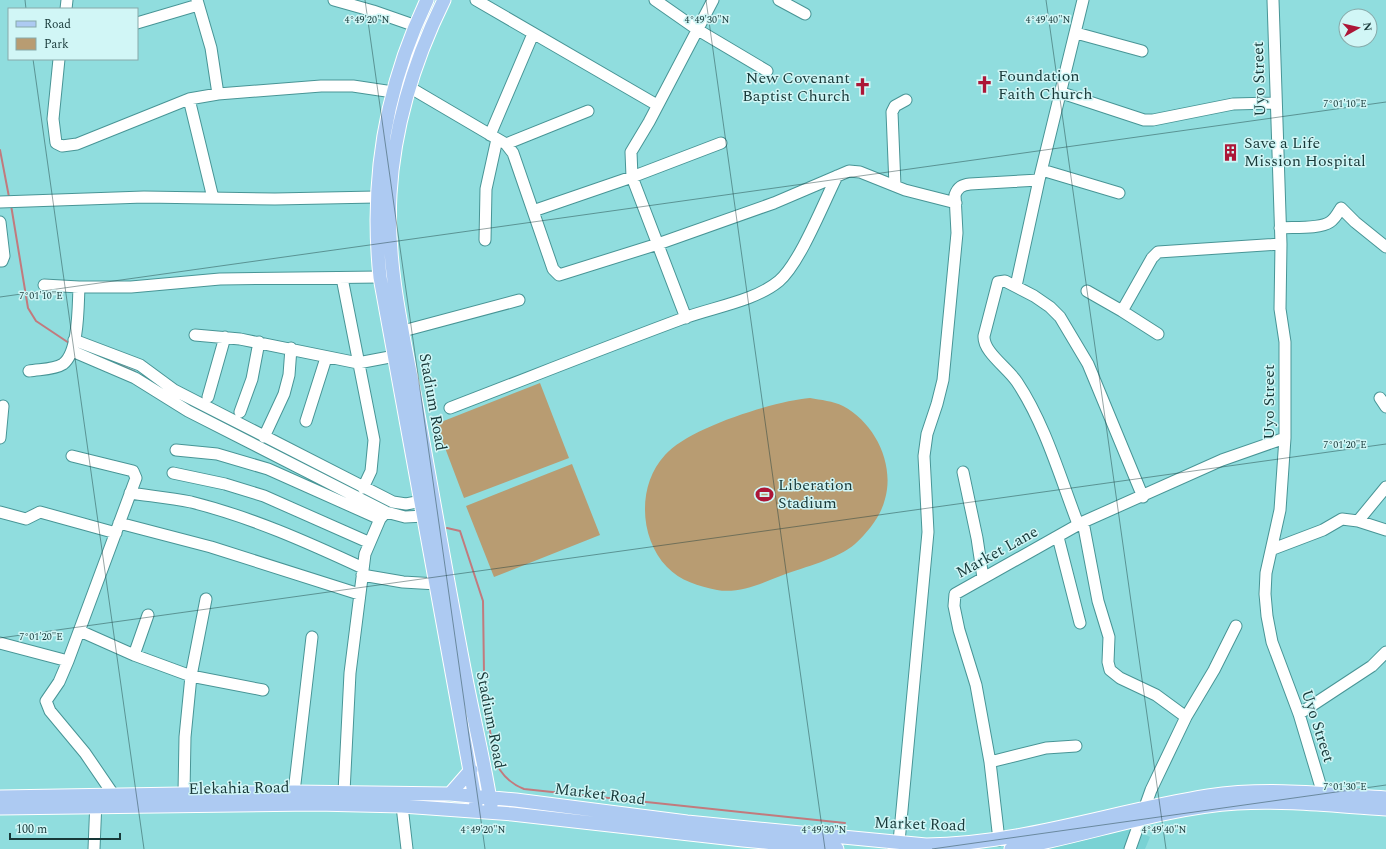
<svg xmlns="http://www.w3.org/2000/svg" width="1386" height="849" viewBox="0 0 1386 849" font-family="Spectral,serif">
	<rect width="100%" height="100%" fill="#90ddde"/>
	<path fill="#79d2d4" d="M 1149,823 L 1144,834 L 1150,837 L 1145,849 L 1033,849 Z"/>
	<path fill="#b89c72" d="M 540,383 L 569,458 L 464,498 L 436,424 Z
		M 810,398 C 821,400 833,401 843,406 C 875,423 895,464 885,499 C 881,516 868,532 855,544 C 838,559 804,567 783,575 C 762,583 739,594 717,590 C 699,586 680,581 667,567 C 639,538 637,485 665,455 C 688,428 774,401 810,398 Z
		M 572,464 L 600,535 L 494,577 L 466,506 Z"/>
	<g fill="none" stroke-linecap="round" stroke-linejoin="round">
		<path stroke="#c27a7d" stroke-width="2" d="M 0,150 L 9,197
			M 11,205 L 28,308 L 36,321 L 69,343
			M 96,354 L 135,372
			M 187,403 L 291,458
			M 393,509 L 410,509
			M 447,528 L 460,531 L 483,601 L 484,674
			M 484,692 C 487,710 492,756 500,770 C 506,779 514,785 524,789 L 845,823"/>
		<defs>
			<path id="minor" d="M 197,0 L 211,48 L 218,94
				M 334,0 L 373,11 L 416,26
				M 476,0 L 657,105
				M 655,0 L 698,30 L 767,71
				M 779,0 L 805,14
				M 1273,0 L 1281,244 L 1280,309 L 1285,342 L 1285,438 L 1280,510 L 1266,573 L 1265,594 L 1267,616 L 1272,642 L 1299,714 L 1323,794
				M 66,9 L 67,0
				M 137,23 L 198,5
				M 1076,33 L 1142,51
				M 59,59 L 53,119 L 56,143 L 62,146 L 77,144 L 189,99 L 218,94 L 321,86 L 353,86 L 393,92
				M 409,87 L 506,144 L 513,153 L 553,269 L 559,275 L 658,244 L 774,203 L 849,171 L 860,172 L 905,190 L 956,203
				M 1062,93 L 1144,120 L 1153,120 L 1233,104 L 1276,103
				M 189,99 L 213,198
				M 490,135 L 533,34
				M 506,144 L 588,111
				M 1042,170 L 1119,193
				M 895,186 L 892,112 L 895,106 L 906,100
				M 0,202 L 144,197 L 275,199 L 376,197
				M 533,211 L 632,177 L 721,143
				M 0,222 L 4,256 L 2,261 L 0,261
				M 1280,228 C 1293,227 1320,229 1330,222 C 1335,219 1338,213 1341,208 L 1355,222 L 1386,247
				M 485,240 L 486,189 L 497,139
				M 342,278 L 374,440 L 371,471 L 363,488
				M 44,285 L 79,287 L 131,287 L 220,279 L 380,277
				M 1016,286 L 1039,180 L 1083,0
				M 1087,291 L 1122,311 L 1158,334
				M 1122,311 L 1152,258 L 1158,252 L 1281,244
				M 686,318 L 632,177 L 631,152 L 649,122 L 713,0
				M 403,331 L 519,300
				M 195,335 L 240,339 L 358,363 L 395,356
				M 74,340 L 140,365 L 174,390 L 393,502 L 406,504 L 422,501
				M 72,351 L 135,378 L 188,411 L 386,512 L 405,517 L 425,516
				M 29,371 C 39,369 54,370 63,364 C 79,352 78,306 79,287
				M 208,397 L 225,337
				M 1380,398 L 1386,407
				M 450,408 C 528,378 606,347 684,318 C 714,307 755,301 779,281 C 800,263 824,202 837,176
				M 240,412 L 252,379 L 259,342
				M 306,421 L 326,358
				M 264,437 L 284,394 L 289,375 L 291,348
				M 0,438 L 3,406
				M 176,450 L 217,454 L 268,469 L 380,519
				M 72,456 L 133,471 L 136,478 L 68,661 L 59,682 L 46,701 L 50,711 L 85,753 L 113,794
				M 963,472 L 977,538 L 983,578
				M 173,473 L 225,484 L 264,496 L 368,542
				M 130,493 C 150,496 171,498 191,502 C 251,517 307,542 363,568
				M 0,512 L 26,519 L 40,512 L 116,533
				M 1358,521 L 1386,487
				M 1083,522 L 1098,601 L 1109,637 L 1108,662 L 1110,670 L 1120,678 L 1156,695 L 1186,717
				M 119,523 L 211,547 L 359,594
				M 1078,524 C 1060,477 1045,424 1017,382 C 1008,368 983,352 984,336 L 998,282 L 1005,281 L 1034,296 L 1050,307 L 1060,317 L 1088,364 L 1143,497
				M 1058,537 L 1080,623
				M 1273,549 L 1323,530 L 1342,519 L 1358,521 L 1386,530
				M 362,575 L 403,582 L 437,584
				M 80,631 L 134,655 L 191,676 L 263,690
				M 0,643 L 68,661
				M 134,655 L 148,615
				M 1299,714 L 1372,666 L 1386,652
				M 990,762 L 1046,748 L 1076,746
				M 294,792 L 312,637
				M 344,792 L 350,673 L 365,554 L 380,519 L 386,512
				M 184,793 L 185,737 L 191,676 L 206,599
				M 402,806 L 407,849
				M 999,840 L 990,762 L 976,685 L 959,630 L 954,606 L 955,594 L 1083,522 L 1222,460 L 1285,438
				M 94,849 L 96,800
				M 893,849 L 899,842 L 928,532 L 924,456 L 927,434 L 937,404 L 943,380 L 957,233 L 955,195 C 958,187 962,185 970,184 L 1039,180
				M 1130,849 L 1151,790 L 1186,717 L 1214,670 L 1236,626"/>
			<path id="major" d="M 427,0 C 385,88 370,180 380,277 L 476,804
				M 444,0 C 414,61 394,127 390,194 C 386,264 403,335 416,403 C 433,497 449,591 467,684 C 475,725 485,766 491,806
				M 450,794 L 471,770
				M 0,797 L 294,792 L 450,794 L 516,800 L 687,822 L 926,845 C 1023,844 1113,811 1208,796 C 1267,787 1327,794 1386,798
				M 0,808 L 316,804 L 402,806 L 512,814 L 743,840 L 837,849
				M 1011,849 C 1086,836 1161,808 1237,803 C 1286,800 1337,806 1386,809"/>
		</defs>
		<use href="#minor" stroke="#489596" stroke-width="13"/>
		<use href="#major" stroke="#fff" stroke-width="15"/>
		<use href="#minor" stroke="#fff" stroke-width="11"/>
		<use href="#major" stroke="#adcaf2" stroke-width="13"/>
	</g>
	<path fill="none" stroke="#183939" stroke-width="1" stroke-opacity="0.45" d="M 25,0 L 26,9M 365,0 L 485,849M 706,0 L 825,849M 1046,0 L 1166,849M 33,59 L 144,849M 0,297 L 1386,102M 0,638 L 1386,444M 932,849 L 1386,785"/>
	<defs>
		<symbol id="church-bare" viewBox="-9 -9 18 18"><path d="M-1.2-6h2.4v3.5h3.3v2.4h-3.3V6h-2.4V-.1h-3.3v-2.4h3.3Z" fill="#ac1637" stroke="#d1f6f6" stroke-width="2.5" paint-order="stroke"/></symbol>
		<symbol id="building-bare" viewBox="-9 -9 18 18"><path d="M-4-6H4V6H1V3H-1V6H-4ZM-2.5-4.3h1.7v1.8h-1.7ZM.8-4.3h1.7v1.8H.8ZM-2.5-1h1.7V.8h-1.7ZM.8-1h1.7V.8H.8Z" fill="#ac1637" stroke="#d1f6f6" stroke-width="2.5" paint-order="stroke"/></symbol>
		<symbol id="stadium-bare" viewBox="-9 -9 18 18"><path d="M0-5a6.5 5 0 1 0 0 10a6.5 5 0 1 0 0-10ZM-3.5-1.8h7v3.6h-7Z" fill="#ac1637" stroke="#d1f6f6" stroke-width="2.5" paint-order="stroke"/></symbol>
	</defs>
	<g fill-rule="evenodd">
		<use href="#church-bare" x="972" y="72" width="25" height="25"/>
		<use href="#church-bare" x="850" y="74" width="25" height="25"/>
		<use href="#building-bare" x="1218" y="140" width="25" height="25"/>
		<use href="#stadium-bare" x="752" y="482" width="25" height="25"/>
	</g>
	<g text-anchor="middle" dominant-baseline="central" stroke-width="3" stroke-linejoin="round" paint-order="stroke">
		<g font-size="16" fill="#183939" stroke="#d1f6f6" text-anchor="start">
			<text x="998" y="76">Foundation<tspan x="998" dy="18">Faith Church</tspan></text>
			<text x="850" y="78" text-anchor="end">New Covenant<tspan x="850" dy="18">Baptist Church</tspan></text>
			<text x="1244" y="143">Save a Life<tspan x="1244" dy="18">Mission Hospital</tspan></text>
			<text x="778" y="485">Liberation<tspan x="778" dy="18">Stadium</tspan></text>
		</g>
		<g font-size="16" fill="#183939" stroke="#d1f6f6">
			<text transform="translate(1259 79) rotate(-92)">Uyo Street</text>
			<text transform="translate(433 402) rotate(80)">Stadium Road</text>
			<text transform="translate(1269 402) rotate(-90)">Uyo Street</text>
			<text transform="translate(997 552) rotate(-29)">Market Lane</text>
			<text transform="translate(491 720) rotate(79)">Stadium Road</text>
			<text transform="translate(1318 726) rotate(72)">Uyo Street</text>
			<text transform="translate(239 788) rotate(-1)">Elekahia Road</text>
			<text transform="translate(600 794) rotate(7)">Market Road</text>
			<text transform="translate(920 824) rotate(2)">Market Road</text>
		</g>
	</g>
	<g font-size="10" text-anchor="middle" fill="#183939" stroke="#d1f6f6" stroke-width="3" stroke-linejoin="round" paint-order="stroke">
		<text x="367" y="23">4°49'20"N</text>
		<text x="707" y="23">4°49'30"N</text>
		<text x="1048" y="23">4°49'40"N</text>
		<text x="1345" y="107">7°01'10"E</text>
		<text x="41" y="299">7°01'10"E</text>
		<text x="1345" y="448">7°01'20"E</text>
		<text x="41" y="640">7°01'20"E</text>
		<text x="1345" y="790">7°01'30"E</text>
		<text x="483" y="833">4°49'20"N</text>
		<text x="824" y="833">4°49'30"N</text>
		<text x="1164" y="833">4°49'40"N</text>
	</g>
	<rect x="8" y="8" width="130" height="52" fill="#d1f6f6" stroke="#87aaaa"/>
	<rect x="16" y="21" width="20" height="6" fill="#adcaf2" stroke="#87aaaa"/>
	<text x="44" y="28" font-size="12" fill="#183939">Road</text>
	<rect x="16" y="38" width="20" height="12" fill="#b89c72" stroke="#87aaaa"/>
	<text x="44" y="48" font-size="12" fill="#183939">Park</text>
	<g transform="translate(1358 28) rotate(82)"><circle r="19" fill="#d1f6f6" stroke="#87aaaa"/>
	<path d="M0-3L7 15L0 10L-7 15Z" fill="#ac1637"/>
	<text y="-6" font-size="11" font-weight="bold" text-anchor="middle" fill="#183939">N</text>
	</g>
	<path d="M10 833v6h110v-6" fill="none" stroke="#183939" stroke-width="2"/>
	<text x="16" y="833" font-size="12" fill="#183939" stroke="#d1f6f6" stroke-width="3" paint-order="stroke">100 m</text>
</svg>
